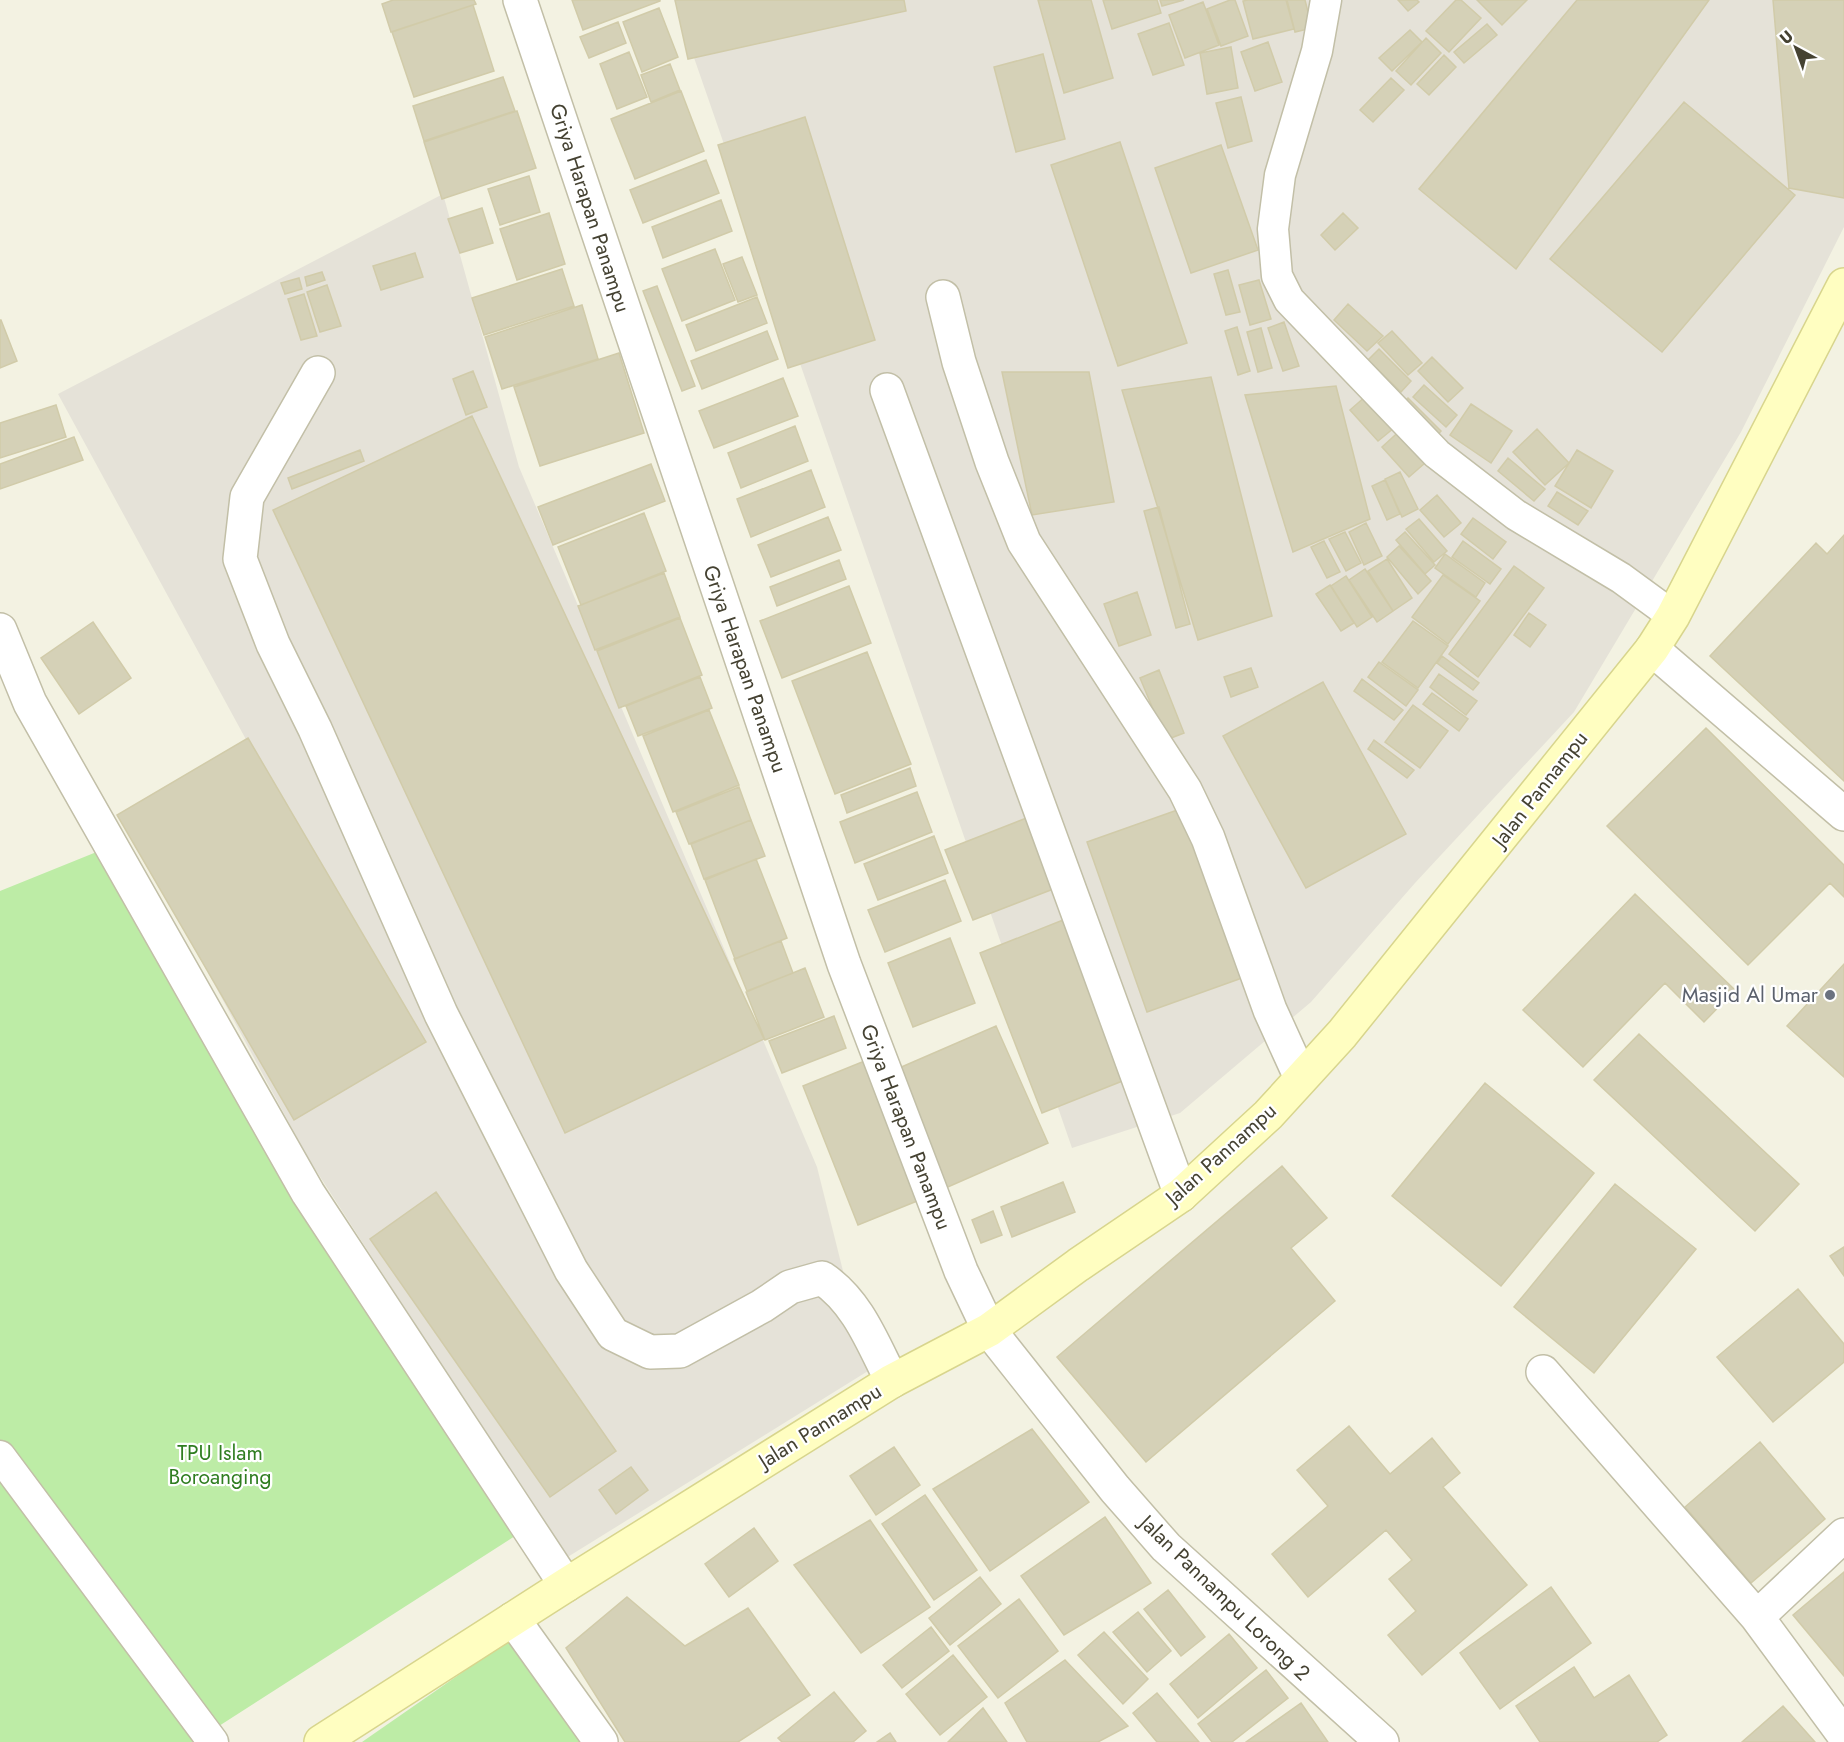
<svg xmlns="http://www.w3.org/2000/svg" width="1844" height="1742" viewBox="0 0 1844 1742" font-family="Jost,sans-serif">
	<rect width="100%" height="100%" fill="#f3f2e2"/>
	<path fill="#e5e2d8" d="M 674,0 L 1844,0 L 1844,227 L 1741,432 L 1574,712 L 1415,883 L 1311,1002 L 1180,1113 L 1072,1148 Z
		M 443,194 L 519,467 L 817,1167 L 868,1371 L 566,1558 L 308,1158 L 130,828 L 249,745 L 58,394 Z"/>
	<path fill="#bdeca6" d="M 99,851 L 540,1520 L 194,1742 L 0,1742 L 0,891 Z
		M 516,1635 L 597,1742 L 362,1742 Z"/>
	<path fill="#d5d1b7" stroke="#d1cba9" stroke-width="1.5" d="M 393,0 L 474,0 L 476,4 L 391,32 L 382,4 Z
		M 572,0 L 660,0 L 660,1 L 583,30 Z
		M 675,0 L 904,0 L 906,11 L 688,59 Z
		M 1038,0 L 1091,0 L 1113,78 L 1064,93 Z
		M 1103,0 L 1157,0 L 1161,13 L 1112,29 Z
		M 1160,0 L 1184,0 L 1162,6 Z
		M 1230,0 L 1235,0 L 1248,36 L 1221,46 L 1207,9 Z
		M 1248,0 L 1286,0 L 1294,29 L 1253,39 L 1243,1 Z
		M 1287,0 L 1305,0 L 1312,28 L 1295,32 Z
		M 1398,0 L 1417,0 L 1419,2 L 1408,11 Z
		M 1456,0 L 1461,0 L 1481,18 L 1449,52 L 1426,31 Z
		M 1477,0 L 1527,0 L 1502,25 Z
		M 1577,0 L 1709,0 L 1516,269 L 1419,189 Z
		M 1773,0 L 1844,0 L 1844,198 L 1789,188 Z
		M 1203,2 L 1219,45 L 1185,58 L 1169,15 Z
		M 473,5 L 494,71 L 414,97 L 392,32 Z
		M 659,8 L 678,57 L 642,72 L 623,22 Z
		M 618,22 L 626,43 L 589,58 L 580,37 Z
		M 1169,23 L 1184,65 L 1153,75 L 1138,34 Z
		M 1487,24 L 1497,35 L 1464,63 L 1454,52 Z
		M 1410,30 L 1422,42 L 1392,71 L 1379,58 Z
		M 1426,38 L 1441,53 L 1411,85 L 1396,71 Z
		M 1268,42 L 1282,82 L 1255,91 L 1241,52 Z
		M 1231,47 L 1238,88 L 1207,94 L 1200,53 Z
		M 629,52 L 647,97 L 617,109 L 600,64 Z
		M 1043,54 L 1065,139 L 1016,152 L 994,67 Z
		M 1444,55 L 1456,67 L 1429,95 L 1417,84 Z
		M 670,64 L 680,90 L 651,102 L 641,75 Z
		M 503,77 L 515,111 L 424,141 L 413,106 Z
		M 1391,78 L 1404,90 L 1373,122 L 1360,110 Z
		M 681,91 L 704,151 L 635,179 L 611,119 Z
		M 1241,97 L 1252,141 L 1228,148 L 1216,103 Z
		M 1684,102 L 1795,195 L 1662,352 L 1550,259 Z
		M 517,111 L 536,168 L 442,199 L 424,142 Z
		M 805,117 L 875,340 L 788,368 L 718,145 Z
		M 1120,142 L 1187,343 L 1118,366 L 1051,165 Z
		M 1221,145 L 1258,250 L 1191,273 L 1155,168 Z
		M 706,160 L 719,193 L 643,223 L 630,190 Z
		M 529,176 L 540,212 L 500,225 L 488,189 Z
		M 721,200 L 732,231 L 663,258 L 652,227 Z
		M 482,208 L 493,243 L 460,253 L 448,219 Z
		M 549,213 L 565,264 L 517,280 L 500,229 Z
		M 1343,213 L 1358,228 L 1335,250 L 1321,235 Z
		M 715,249 L 735,300 L 682,321 L 662,269 Z
		M 415,253 L 423,277 L 381,290 L 373,266 Z
		M 742,257 L 757,295 L 738,302 L 723,264 Z
		M 562,269 L 574,306 L 484,335 L 472,298 Z
		M 1228,270 L 1240,312 L 1226,315 L 1214,274 Z
		M 322,272 L 325,280 L 307,286 L 305,277 Z
		M 299,278 L 302,289 L 285,294 L 281,283 Z
		M 1259,280 L 1271,319 L 1250,325 L 1239,285 Z
		M 327,285 L 341,326 L 320,332 L 307,292 Z
		M 657,286 L 695,386 L 682,391 L 643,291 Z
		M 304,294 L 317,336 L 301,340 L 288,299 Z
		M 757,297 L 767,323 L 696,351 L 686,325 Z
		M 1348,304 L 1383,336 L 1367,351 L 1334,320 Z
		M 582,305 L 598,359 L 502,389 L 485,337 Z
		M 1,320 L 17,361 L 0,368 L 0,320 Z
		M 1284,322 L 1299,366 L 1283,371 L 1268,328 Z
		M 1237,327 L 1250,371 L 1238,375 L 1225,331 Z
		M 1261,328 L 1272,368 L 1258,372 L 1247,332 Z
		M 767,331 L 778,359 L 702,389 L 691,361 Z
		M 1392,331 L 1422,363 L 1408,375 L 1378,343 Z
		M 1379,349 L 1411,381 L 1401,392 L 1368,360 Z
		M 619,353 L 644,433 L 540,466 L 514,387 Z
		M 1432,357 L 1463,388 L 1448,402 L 1418,371 Z
		M 473,371 L 487,407 L 466,415 L 453,379 Z
		M 1002,372 L 1089,372 L 1114,502 L 1032,515 Z
		M 1211,377 L 1272,616 L 1198,640 L 1122,390 Z
		M 783,378 L 798,416 L 714,448 L 699,411 Z
		M 1424,385 L 1457,415 L 1446,427 L 1413,397 Z
		M 1336,386 L 1370,519 L 1293,552 L 1245,395 Z
		M 1366,396 L 1394,428 L 1378,441 L 1350,410 Z
		M 1408,398 L 1441,431 L 1433,440 L 1399,407 Z
		M 1471,404 L 1512,431 L 1491,463 L 1450,435 Z
		M 56,405 L 66,437 L 0,458 L 0,423 Z
		M 472,416 L 764,1039 L 565,1133 L 273,510 Z
		M 795,426 L 808,461 L 741,488 L 728,453 Z
		M 1405,426 L 1433,456 L 1409,477 L 1382,447 Z
		M 1537,429 L 1569,463 L 1545,485 L 1513,452 Z
		M 74,437 L 83,460 L 0,489 L 0,464 Z
		M 360,450 L 364,461 L 292,489 L 288,478 Z
		M 1577,450 L 1613,471 L 1591,508 L 1555,486 Z
		M 1508,458 L 1545,489 L 1534,501 L 1498,471 Z
		M 651,464 L 665,501 L 553,545 L 538,507 Z
		M 811,470 L 825,507 L 751,537 L 737,499 Z
		M 1400,472 L 1418,509 L 1402,517 L 1385,479 Z
		M 1385,480 L 1400,514 L 1387,520 L 1372,486 Z
		M 1557,492 L 1588,511 L 1578,525 L 1548,506 Z
		M 1437,495 L 1461,523 L 1444,537 L 1420,510 Z
		M 1159,507 L 1190,624 L 1176,628 L 1144,511 Z
		M 644,513 L 666,571 L 581,605 L 558,547 Z
		M 828,517 L 841,550 L 771,577 L 758,545 Z
		M 1473,518 L 1506,542 L 1493,559 L 1461,534 Z
		M 1419,519 L 1447,551 L 1434,562 L 1406,529 Z
		M 1366,523 L 1382,556 L 1364,565 L 1349,532 Z
		M 1345,532 L 1361,563 L 1346,571 L 1329,539 Z
		M 1405,532 L 1435,565 L 1425,574 L 1396,540 Z
		M 1844,535 L 1844,781 L 1710,656 L 1816,543 L 1827,554 Z
		M 1324,541 L 1340,572 L 1327,578 L 1311,547 Z
		M 1463,541 L 1501,569 L 1490,584 L 1452,557 Z
		M 1399,546 L 1431,581 L 1418,594 L 1387,557 Z
		M 1445,554 L 1485,583 L 1476,597 L 1435,568 Z
		M 1387,559 L 1412,598 L 1393,611 L 1368,571 Z
		M 839,560 L 846,579 L 777,606 L 770,587 Z
		M 1514,566 L 1544,588 L 1478,677 L 1449,654 Z
		M 1365,569 L 1393,611 L 1377,622 L 1349,580 Z
		M 664,573 L 680,617 L 595,650 L 578,606 Z
		M 1443,575 L 1480,601 L 1448,644 L 1412,617 Z
		M 1346,576 L 1372,617 L 1357,627 L 1331,586 Z
		M 1330,585 L 1354,623 L 1341,631 L 1316,594 Z
		M 849,586 L 871,643 L 782,678 L 760,621 Z
		M 1137,592 L 1151,635 L 1119,646 L 1104,604 Z
		M 1529,613 L 1546,625 L 1530,647 L 1514,635 Z
		M 680,618 L 702,675 L 619,708 L 597,651 Z
		M 1413,621 L 1448,646 L 1418,688 L 1382,662 Z
		M 93,622 L 131,678 L 79,714 L 41,658 Z
		M 867,652 L 911,764 L 835,794 L 792,681 Z
		M 1442,656 L 1479,683 L 1473,690 L 1437,663 Z
		M 1379,662 L 1418,690 L 1406,706 L 1368,677 Z
		M 1251,668 L 1258,687 L 1231,697 L 1224,677 Z
		M 1159,670 L 1184,733 L 1166,740 L 1140,678 Z
		M 1439,674 L 1477,701 L 1466,715 L 1430,687 Z
		M 700,677 L 712,708 L 638,736 L 626,706 Z
		M 1362,679 L 1403,710 L 1394,720 L 1354,691 Z
		M 1323,682 L 1406,834 L 1306,888 L 1223,736 Z
		M 1432,693 L 1468,719 L 1459,731 L 1423,704 Z
		M 1413,705 L 1448,731 L 1420,768 L 1385,742 Z
		M 709,710 L 739,785 L 673,812 L 643,736 Z
		M 1706,728 L 1844,865 L 1844,897 L 1830,883 L 1748,965 L 1607,826 Z
		M 248,738 L 426,1042 L 294,1120 L 117,815 Z
		M 1374,740 L 1414,770 L 1407,778 L 1368,749 Z
		M 910,768 L 916,786 L 847,813 L 841,795 Z
		M 739,787 L 751,820 L 689,844 L 676,812 Z
		M 917,792 L 932,832 L 855,863 L 840,822 Z
		M 1183,808 L 1242,978 L 1147,1012 L 1087,842 Z
		M 1029,817 L 1056,888 L 973,920 L 945,850 Z
		M 751,820 L 765,856 L 704,879 L 691,844 Z
		M 934,836 L 948,873 L 878,900 L 864,864 Z
		M 756,859 L 787,938 L 735,959 L 705,880 Z
		M 945,880 L 961,921 L 885,952 L 868,910 Z
		M 1635,894 L 1735,990 L 1704,1022 L 1665,983 L 1583,1067 L 1523,1010 Z
		M 1063,920 L 1125,1080 L 1042,1113 L 980,953 Z
		M 950,938 L 975,1003 L 913,1027 L 888,963 Z
		M 781,941 L 793,973 L 747,991 L 734,959 Z
		M 1844,964 L 1844,1077 L 1787,1026 Z
		M 805,968 L 824,1017 L 765,1040 L 746,992 Z
		M 834,1016 L 846,1048 L 782,1073 L 769,1041 Z
		M 996,1026 L 1048,1143 L 941,1190 L 890,1072 Z
		M 1639,1034 L 1799,1184 L 1755,1231 L 1594,1080 Z
		M 867,1060 L 922,1199 L 858,1225 L 803,1086 Z
		M 1485,1083 L 1594,1173 L 1501,1286 L 1392,1196 Z
		M 1282,1166 L 1327,1218 L 1291,1248 L 1335,1301 L 1146,1462 L 1057,1357 Z
		M 1063,1182 L 1075,1212 L 1012,1237 L 1001,1207 Z
		M 1615,1184 L 1696,1249 L 1594,1373 L 1514,1307 Z
		M 436,1192 L 616,1451 L 550,1497 L 370,1239 Z
		M 993,1211 L 1002,1235 L 981,1243 L 972,1220 Z
		M 1844,1247 L 1844,1276 L 1830,1256 Z
		M 1798,1289 L 1844,1344 L 1844,1362 L 1773,1422 L 1717,1357 Z
		M 1349,1426 L 1390,1474 L 1432,1438 L 1460,1473 L 1443,1487 L 1527,1585 L 1422,1675 L 1388,1635 L 1416,1611 L 1389,1579 L 1412,1560 L 1386,1530 L 1308,1597 L 1272,1554 L 1328,1506 L 1297,1470 Z
		M 1032,1429 L 1089,1502 L 990,1571 L 933,1489 Z
		M 1760,1442 L 1825,1519 L 1751,1583 L 1685,1507 Z
		M 894,1447 L 920,1485 L 876,1515 L 850,1476 Z
		M 631,1467 L 648,1490 L 616,1514 L 599,1490 Z
		M 925,1495 L 977,1570 L 934,1600 L 882,1524 Z
		M 1105,1517 L 1151,1583 L 1064,1635 L 1021,1576 Z
		M 870,1520 L 930,1607 L 861,1653 L 794,1565 Z
		M 754,1528 L 778,1561 L 729,1597 L 705,1564 Z
		M 1844,1572 L 1844,1676 L 1793,1615 Z
		M 980,1577 L 1001,1604 L 950,1645 L 929,1618 Z
		M 1551,1587 L 1591,1643 L 1500,1709 L 1460,1653 Z
		M 1168,1590 L 1205,1637 L 1181,1656 L 1144,1609 Z
		M 627,1597 L 685,1646 L 748,1608 L 810,1695 L 738,1742 L 625,1742 L 566,1648 Z
		M 1019,1599 L 1058,1651 L 998,1698 L 958,1646 Z
		M 1138,1612 L 1171,1651 L 1147,1672 L 1113,1632 Z
		M 931,1627 L 949,1651 L 902,1688 L 883,1665 Z
		M 1104,1632 L 1148,1679 L 1123,1704 L 1078,1655 Z
		M 1229,1634 L 1257,1668 L 1198,1718 L 1170,1684 Z
		M 953,1655 L 987,1697 L 940,1735 L 906,1694 Z
		M 1065,1660 L 1128,1726 L 1098,1742 L 1027,1742 L 1005,1703 Z
		M 1574,1667 L 1594,1698 L 1629,1675 L 1667,1735 L 1657,1742 L 1540,1742 L 1516,1706 Z
		M 1266,1670 L 1288,1698 L 1232,1742 L 1212,1742 L 1198,1724 Z
		M 834,1692 L 866,1731 L 853,1742 L 782,1742 L 778,1738 Z
		M 1157,1693 L 1199,1742 L 1157,1742 L 1133,1713 Z
		M 1301,1703 L 1328,1742 L 1246,1742 Z
		M 1783,1706 L 1815,1742 L 1742,1742 Z
		M 983,1708 L 1007,1742 L 948,1742 Z
		M 890,1733 L 896,1742 L 877,1742 Z"/>
	<g fill="none" stroke-linecap="round" stroke-linejoin="round">
		<defs>
			<path id="service" d="M 1326,0 L 1317,51 L 1280,175 L 1273,229 L 1277,276 L 1289,300 L 1437,454 L 1516,515 L 1621,578 L 1673,616
				M 0,1456 L 213,1742"/>
			<path id="minor" d="M 520,0 L 844,964 L 961,1271 L 989,1330 L 1115,1489 L 1166,1547 L 1382,1742
				M 943,297 L 959,362 L 992,462 L 1024,542 L 1185,790 L 1208,838 L 1270,1010 L 1301,1078
				M 318,373 L 247,497 L 240,559 L 273,644 L 315,729 L 441,1014 L 571,1270 L 613,1334 L 650,1352 L 680,1351 L 762,1306 L 790,1287 L 822,1278 C 858,1302 873,1344 892,1381
				M 887,390 L 1181,1195
				M 0,630 L 30,703 L 308,1193 L 566,1585
				M 1652,649 L 1844,814
				M 1543,1372 L 1757,1617 L 1844,1735
				M 1757,1617 L 1844,1535
				M 513,1619 L 601,1742"/>
			<path id="secondary" d="M 321,1742 L 566,1585 L 892,1381 L 989,1330 L 1078,1265 L 1181,1195 L 1268,1115 L 1342,1034 L 1652,649 L 1673,616 L 1844,285"/>
		</defs>
		<use href="#service" stroke="#c2bfa7" stroke-width="33"/>
		<use href="#minor" stroke="#c2bfa7" stroke-width="36"/>
		<use href="#secondary" stroke="#d8d58d" stroke-width="36"/>
		<use href="#service" stroke="#fff" stroke-width="30"/>
		<use href="#minor" stroke="#fff" stroke-width="33"/>
		<use href="#secondary" stroke="#fffec1" stroke-width="33"/>
	</g>
	<circle fill="#6b7280" stroke="#fff" stroke-width="2" cx="1830" cy="995" r="6"/>
	<g text-anchor="middle" dominant-baseline="central" stroke-width="4.5" stroke-linejoin="round" paint-order="stroke">
		<g font-size="21" fill="#454232" stroke="#fff">
			<text transform="translate(590 208) rotate(72)">Griya Harapan Panampu</text>
			<text transform="translate(745 669) rotate(71)">Griya Harapan Panampu</text>
			<text transform="translate(1540 789) rotate(-52)">Jalan Pannampu</text>
			<text transform="translate(906 1127) rotate(69)">Griya Harapan Panampu</text>
			<text transform="translate(1221 1154) rotate(-42)">Jalan Pannampu</text>
			<text transform="translate(820 1426) rotate(-32)">Jalan Pannampu</text>
			<text transform="translate(1225 1598) rotate(44)">Jalan Pannampu Lorong 2</text>
		</g>
		<g font-size="21" fill="#5b616d" stroke="#fff" text-anchor="end">
			<text x="1818" y="995">Masjid Al Umar</text>
		</g>
		<g font-size="21" fill="#2f7d20" stroke="#fff">
			<text x="220" y="1453">TPU Islam<tspan x="220" dy="24">Boroanging</tspan></text>
		</g>
	</g>
	<g transform="translate(1796 48) rotate(319)" stroke="#ffffff" stroke-width="4.5" paint-order="stroke">
	<path d="M0-4.5L10 22L0 15L-10 22Z" fill="#454232"/>
	<text y="-9" font-size="16" font-weight="bold" text-anchor="middle" fill="#454232">U</text>
	</g>
</svg>
